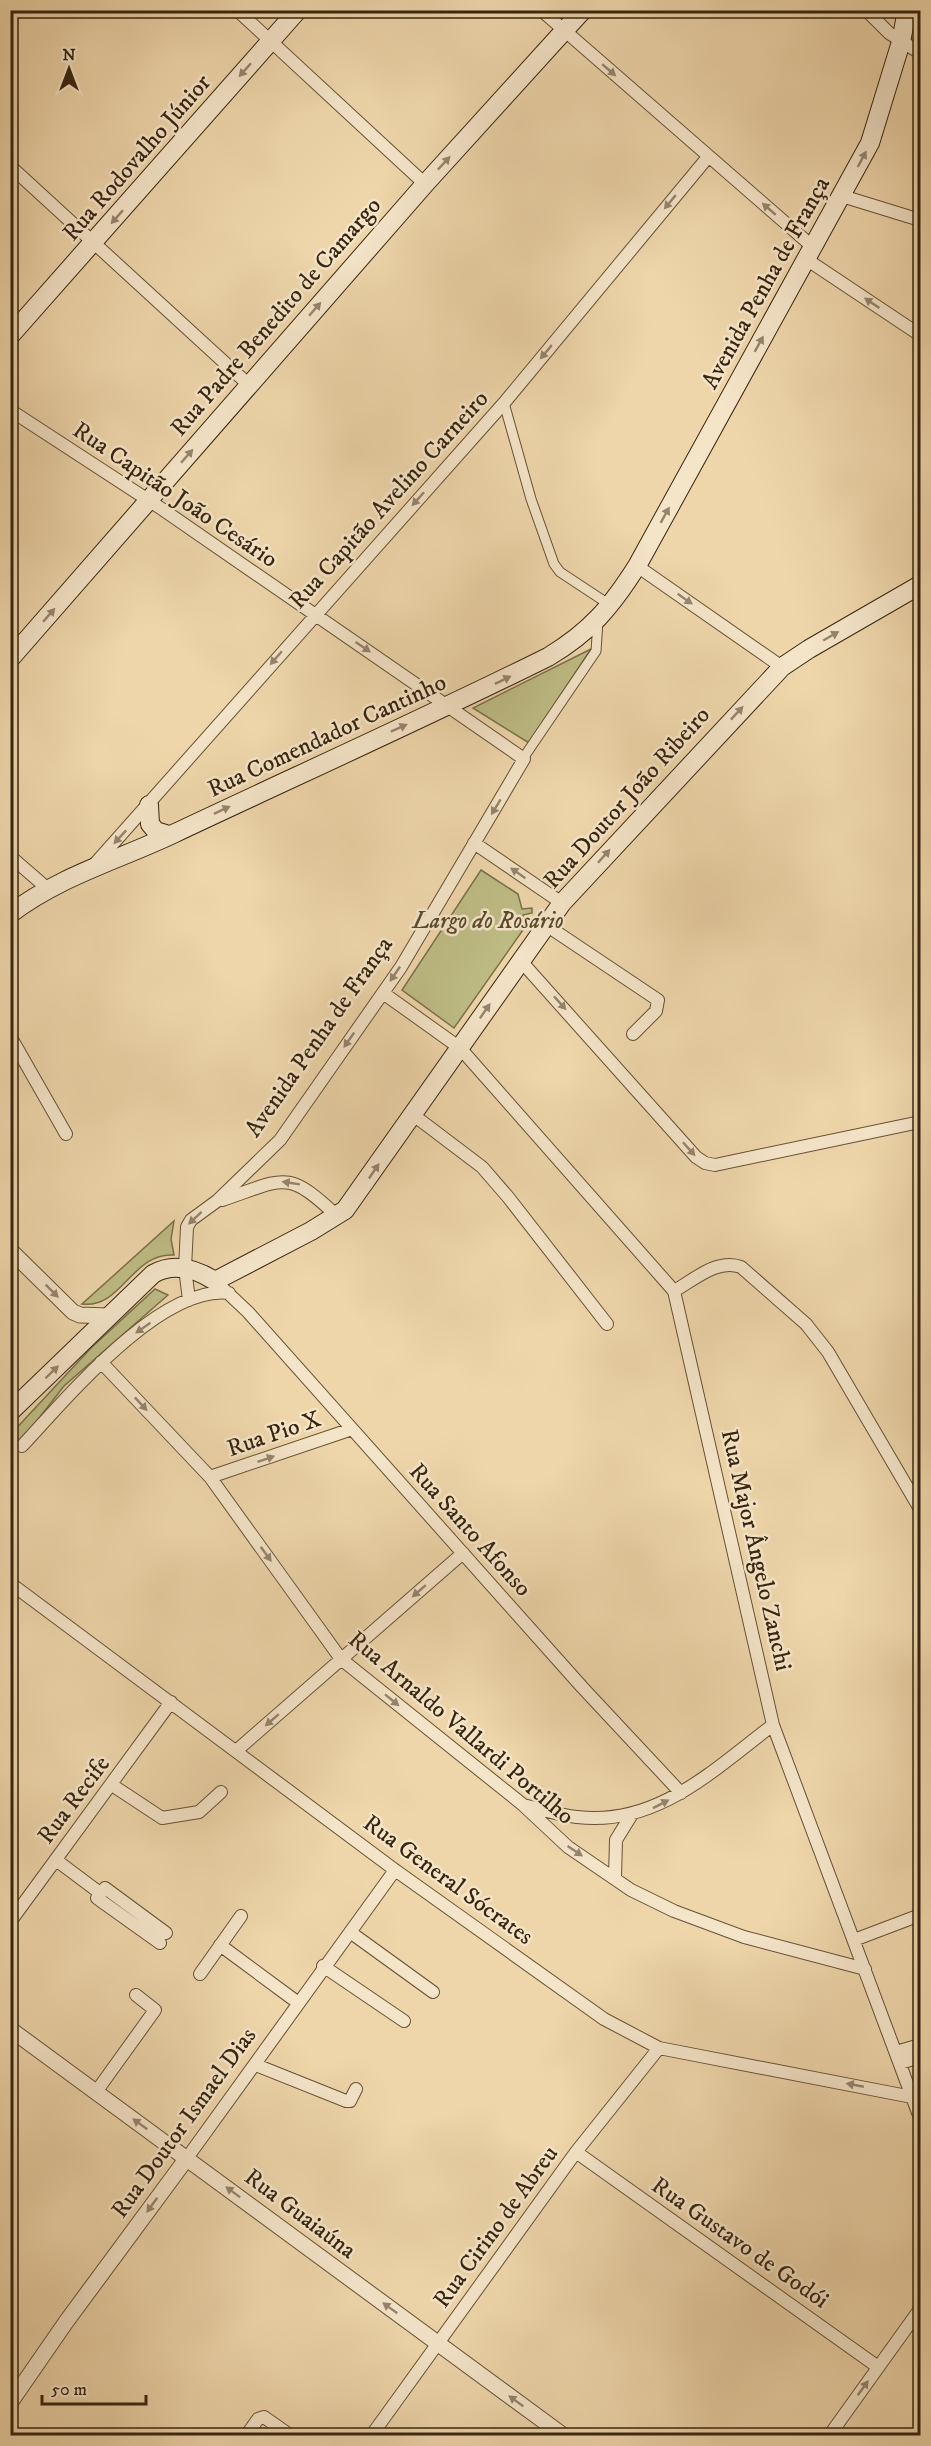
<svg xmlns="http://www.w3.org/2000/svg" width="931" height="2446" viewBox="0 0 931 2446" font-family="'IM FELL DW Pica',serif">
	<rect width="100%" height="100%" fill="#eed5aa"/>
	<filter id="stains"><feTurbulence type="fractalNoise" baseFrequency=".00333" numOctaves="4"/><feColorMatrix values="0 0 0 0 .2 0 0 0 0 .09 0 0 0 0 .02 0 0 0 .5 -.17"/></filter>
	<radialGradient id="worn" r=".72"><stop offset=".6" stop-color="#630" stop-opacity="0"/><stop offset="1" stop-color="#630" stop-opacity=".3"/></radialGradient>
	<path fill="#bebc85" stroke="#7a704a" stroke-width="1.5" d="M 591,649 L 529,743 L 473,708 Z
		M 481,870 L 518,894 L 522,909 L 532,908 L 532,913 L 523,915 L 523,930 L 454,1028 L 402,990 Z
		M 174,1221 L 171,1239 L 174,1255 C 132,1252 122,1309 82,1304 Z
		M 155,1289 L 168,1295 L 64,1386 L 14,1450 L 11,1447 L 10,1435 L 91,1348 Z"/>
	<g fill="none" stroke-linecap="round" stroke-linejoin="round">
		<defs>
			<path id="pedestrian" d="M 504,403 L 531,499 L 554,564 L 560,572 L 610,605
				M 524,757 L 596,651 L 598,621"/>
			<path id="minor" d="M 237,10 L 425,184
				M 541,10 L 813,247
				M 866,10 L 889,33 L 920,53
				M 10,166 L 249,385
				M 842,196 L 920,220
				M 806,259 L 920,335
				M 10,410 L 162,509 L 524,759 L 401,967 L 280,1140 L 217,1201 L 191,1220 L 187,1227 L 185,1268 L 189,1300
				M 637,566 L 782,667
				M 474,843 L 562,903
				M 10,856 L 48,889
				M 94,865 L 504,403 L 708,157
				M 546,925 L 658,1000 L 656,1011 L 633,1034
				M 520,960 L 696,1157 L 705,1163 L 715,1165 L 920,1122
				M 383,993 L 460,1048 L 674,1291 L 773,1725 L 920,2118
				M 10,1036 L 66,1134
				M 412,1114 L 482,1167 L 508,1197 L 607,1324
				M 222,1200 C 285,1179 286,1168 337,1216
				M 215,1281 L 248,1312 L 582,1687 L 681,1793
				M 674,1291 C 694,1280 717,1258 741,1267 L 806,1324 L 828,1352 L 920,1509
				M 101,1362 L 210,1477 L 341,1659 L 522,1804 L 568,1847 L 631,1890 L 674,1911 L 744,1937 L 865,1969
				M 22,1446 C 66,1399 160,1285 229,1293
				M 210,1477 L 352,1429
				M 10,1583 L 395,1870 L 604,2019 L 659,2048 L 912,2097
				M 236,1751 L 463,1553
				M 112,1785 L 162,1818 L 199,1812 L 221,1792
				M 523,1805 C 541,1809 559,1815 577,1817 C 657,1827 714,1769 773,1725
				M 56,1860 L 100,1893
				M 615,1877 L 616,1840 L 632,1814
				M 10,1922 L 171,1702
				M 350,1932 L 433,1992
				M 854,1940 L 920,1915
				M 160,1943 L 97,1898 L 105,1888 L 166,1933
				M 220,1945 L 297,2002
				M 323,1966 L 404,2021
				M 200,1974 L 241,1916
				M 896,2052 L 920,2045
				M 900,2063 L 920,2057
				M 256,2065 L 346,2101 L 350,2101 L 356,2089
				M 96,2092 L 155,2010 L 136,1995
				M 576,2152 L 878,2367
				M 187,2158 L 395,1870
				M 246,2436 L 258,2419 L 264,2417 L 291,2436
				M 371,2436 L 576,2152 L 659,2048
				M 829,2436 L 920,2309"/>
			<path id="tertiary" d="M 10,1250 L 73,1312 L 80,1315 L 109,1316
				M 10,2029 L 564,2436
				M 10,2403 L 66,2322 L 187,2158"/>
			<path id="secondary" d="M 10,336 L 298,10
				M 10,659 L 425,184 L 583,10
				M 149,805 L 150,824 L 156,831 L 169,835
				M 10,914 C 60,876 118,860 173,834 C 298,775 425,718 548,657 C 590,632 611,607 637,566 L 870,143 L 901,42 L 907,10
				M 10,1412 L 153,1274 C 174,1262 196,1269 215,1281 L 311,1231 L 345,1210 L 562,903 L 782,667 L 809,649 L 920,585"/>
		</defs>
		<use href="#pedestrian" stroke="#655136" stroke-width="11"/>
		<use href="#minor" stroke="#655136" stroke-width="14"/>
		<use href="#tertiary" stroke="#655136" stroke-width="17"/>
		<use href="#secondary" stroke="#37250f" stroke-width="20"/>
		<use href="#pedestrian" stroke="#f4e4c8" stroke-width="9"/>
		<use href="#minor" stroke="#f4e4c8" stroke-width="12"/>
		<use href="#tertiary" stroke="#f4e4c8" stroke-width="15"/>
		<use href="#secondary" stroke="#f4e4c8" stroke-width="18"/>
	</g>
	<defs><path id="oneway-solid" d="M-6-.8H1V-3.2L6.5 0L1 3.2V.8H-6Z" transform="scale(1.5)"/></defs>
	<g fill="#96846c">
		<use href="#oneway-solid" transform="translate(245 70) rotate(131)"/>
		<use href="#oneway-solid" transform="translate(609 70) rotate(41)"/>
		<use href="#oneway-solid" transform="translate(862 159) rotate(-62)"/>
		<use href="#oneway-solid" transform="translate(444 163) rotate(-47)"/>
		<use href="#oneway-solid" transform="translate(670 202) rotate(130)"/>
		<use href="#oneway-solid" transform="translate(769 209) rotate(-139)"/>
		<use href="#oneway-solid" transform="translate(117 217) rotate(131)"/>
		<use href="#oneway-solid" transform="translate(872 303) rotate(-146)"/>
		<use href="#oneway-solid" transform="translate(315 309) rotate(-49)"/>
		<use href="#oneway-solid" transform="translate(759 344) rotate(-61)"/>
		<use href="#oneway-solid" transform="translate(546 352) rotate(130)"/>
		<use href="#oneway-solid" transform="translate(187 456) rotate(-49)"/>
		<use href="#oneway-solid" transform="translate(418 499) rotate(132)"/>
		<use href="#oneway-solid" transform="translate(665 515) rotate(-61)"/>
		<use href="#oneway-solid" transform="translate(685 599) rotate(35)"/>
		<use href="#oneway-solid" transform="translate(49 615) rotate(-49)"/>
		<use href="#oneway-solid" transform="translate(831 636) rotate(-30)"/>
		<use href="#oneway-solid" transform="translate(363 647) rotate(34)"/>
		<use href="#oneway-solid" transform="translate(276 658) rotate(131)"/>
		<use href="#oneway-solid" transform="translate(503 680) rotate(-26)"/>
		<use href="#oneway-solid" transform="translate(737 713) rotate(-47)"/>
		<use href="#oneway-solid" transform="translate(399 728) rotate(-24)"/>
		<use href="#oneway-solid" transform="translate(496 807) rotate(121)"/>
		<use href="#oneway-solid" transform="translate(222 810) rotate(-25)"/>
		<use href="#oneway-solid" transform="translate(120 837) rotate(133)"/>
		<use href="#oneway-solid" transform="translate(604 856) rotate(-48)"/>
		<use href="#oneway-solid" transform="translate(518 873) rotate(-145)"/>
		<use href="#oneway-solid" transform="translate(395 974) rotate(124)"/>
		<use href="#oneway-solid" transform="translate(560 1003) rotate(48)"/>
		<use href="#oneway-solid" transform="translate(485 1011) rotate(-55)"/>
		<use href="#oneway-solid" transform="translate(349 1040) rotate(125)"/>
		<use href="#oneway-solid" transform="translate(689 1149) rotate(48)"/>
		<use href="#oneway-solid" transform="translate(374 1171) rotate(-56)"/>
		<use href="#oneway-solid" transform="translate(291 1183) rotate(-171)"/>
		<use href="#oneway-solid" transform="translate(195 1218) rotate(137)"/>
		<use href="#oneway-solid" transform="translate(52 1291) rotate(45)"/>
		<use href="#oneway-solid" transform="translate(143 1328) rotate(145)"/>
		<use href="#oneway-solid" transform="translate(52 1372) rotate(-44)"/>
		<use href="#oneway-solid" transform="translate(141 1404) rotate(47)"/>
		<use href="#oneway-solid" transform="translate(266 1459) rotate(-19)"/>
		<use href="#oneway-solid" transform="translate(266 1554) rotate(54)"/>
		<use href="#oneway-solid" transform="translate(419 1591) rotate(139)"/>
		<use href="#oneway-solid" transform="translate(392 1700) rotate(39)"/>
		<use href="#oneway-solid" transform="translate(272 1720) rotate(139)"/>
		<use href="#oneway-solid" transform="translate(661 1804) rotate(-27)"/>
		<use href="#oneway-solid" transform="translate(575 1851) rotate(34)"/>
		<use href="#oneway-solid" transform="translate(855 2085) rotate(-169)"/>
		<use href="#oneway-solid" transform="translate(140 2124) rotate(-144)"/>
		<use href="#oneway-solid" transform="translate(233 2192) rotate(-143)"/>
		<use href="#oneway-solid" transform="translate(152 2205) rotate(126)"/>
		<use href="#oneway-solid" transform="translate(390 2308) rotate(-144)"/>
		<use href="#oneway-solid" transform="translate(863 2388) rotate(-54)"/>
		<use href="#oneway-solid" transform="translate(516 2401) rotate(-144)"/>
	</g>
	<g text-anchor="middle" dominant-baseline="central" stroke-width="5" stroke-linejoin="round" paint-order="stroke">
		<g font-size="24" fill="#37250f" stroke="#f4e4c8">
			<text transform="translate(137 158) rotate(-49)">Rua Rodovalho Júnior</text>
			<text transform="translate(766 283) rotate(-61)">Avenida Penha de França</text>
			<text transform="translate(276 317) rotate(-49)">Rua Padre Benedito de Camargo</text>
			<text transform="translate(175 495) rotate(34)">Rua Capitão João Cesário</text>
			<text transform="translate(389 500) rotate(-48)">Rua Capitão Avelino Carneiro</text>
			<text transform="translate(327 736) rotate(-25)">Rua Comendador Cantinho</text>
			<text transform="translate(627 798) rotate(-48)">Rua Doutor João Ribeiro</text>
			<text transform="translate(319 1037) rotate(-55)">Avenida Penha de França</text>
			<text transform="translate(274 1434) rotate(-19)">Rua Pio X</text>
			<text transform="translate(470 1530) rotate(48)">Rua Santo Afonso</text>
			<text transform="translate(756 1550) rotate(77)">Rua Major Ângelo Zanchi</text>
			<text transform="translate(461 1728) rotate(40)">Rua Arnaldo Vallardi Portilho</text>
			<text transform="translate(74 1800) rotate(-53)">Rua Recife</text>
			<text transform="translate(448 1880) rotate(36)">Rua General Sócrates</text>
			<text transform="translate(184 2123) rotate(-54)">Rua Doutor Ismael Dias</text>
			<text transform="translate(300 2214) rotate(37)">Rua Guaiaúna</text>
			<text transform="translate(496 2227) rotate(-54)">Rua Cirino de Abreu</text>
			<text transform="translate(740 2243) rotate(35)">Rua Gustavo de Godói</text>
		</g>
		<g font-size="24" font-style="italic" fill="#594b2c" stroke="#f4e4c8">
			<text x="488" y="921">Largo do Rosário</text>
		</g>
	</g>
	<rect width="931" height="2446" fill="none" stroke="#eed5aa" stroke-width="36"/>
	<rect x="12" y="12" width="907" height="2422" fill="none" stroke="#37250f" stroke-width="3"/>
	<rect x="18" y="18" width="895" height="2410" fill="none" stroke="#37250f" stroke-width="1.5"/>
	<g transform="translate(69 69)" stroke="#f4e4c8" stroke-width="4.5" paint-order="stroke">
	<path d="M0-4.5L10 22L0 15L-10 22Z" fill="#37250f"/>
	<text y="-9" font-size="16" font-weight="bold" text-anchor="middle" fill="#37250f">N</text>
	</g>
	<path d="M42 2395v9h104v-9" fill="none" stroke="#37250f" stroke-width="3"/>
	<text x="51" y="2395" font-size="18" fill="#37250f" stroke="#f4e4c8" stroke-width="4.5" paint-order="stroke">50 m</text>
	<rect width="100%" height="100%" filter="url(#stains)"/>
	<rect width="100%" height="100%" fill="url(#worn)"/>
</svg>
